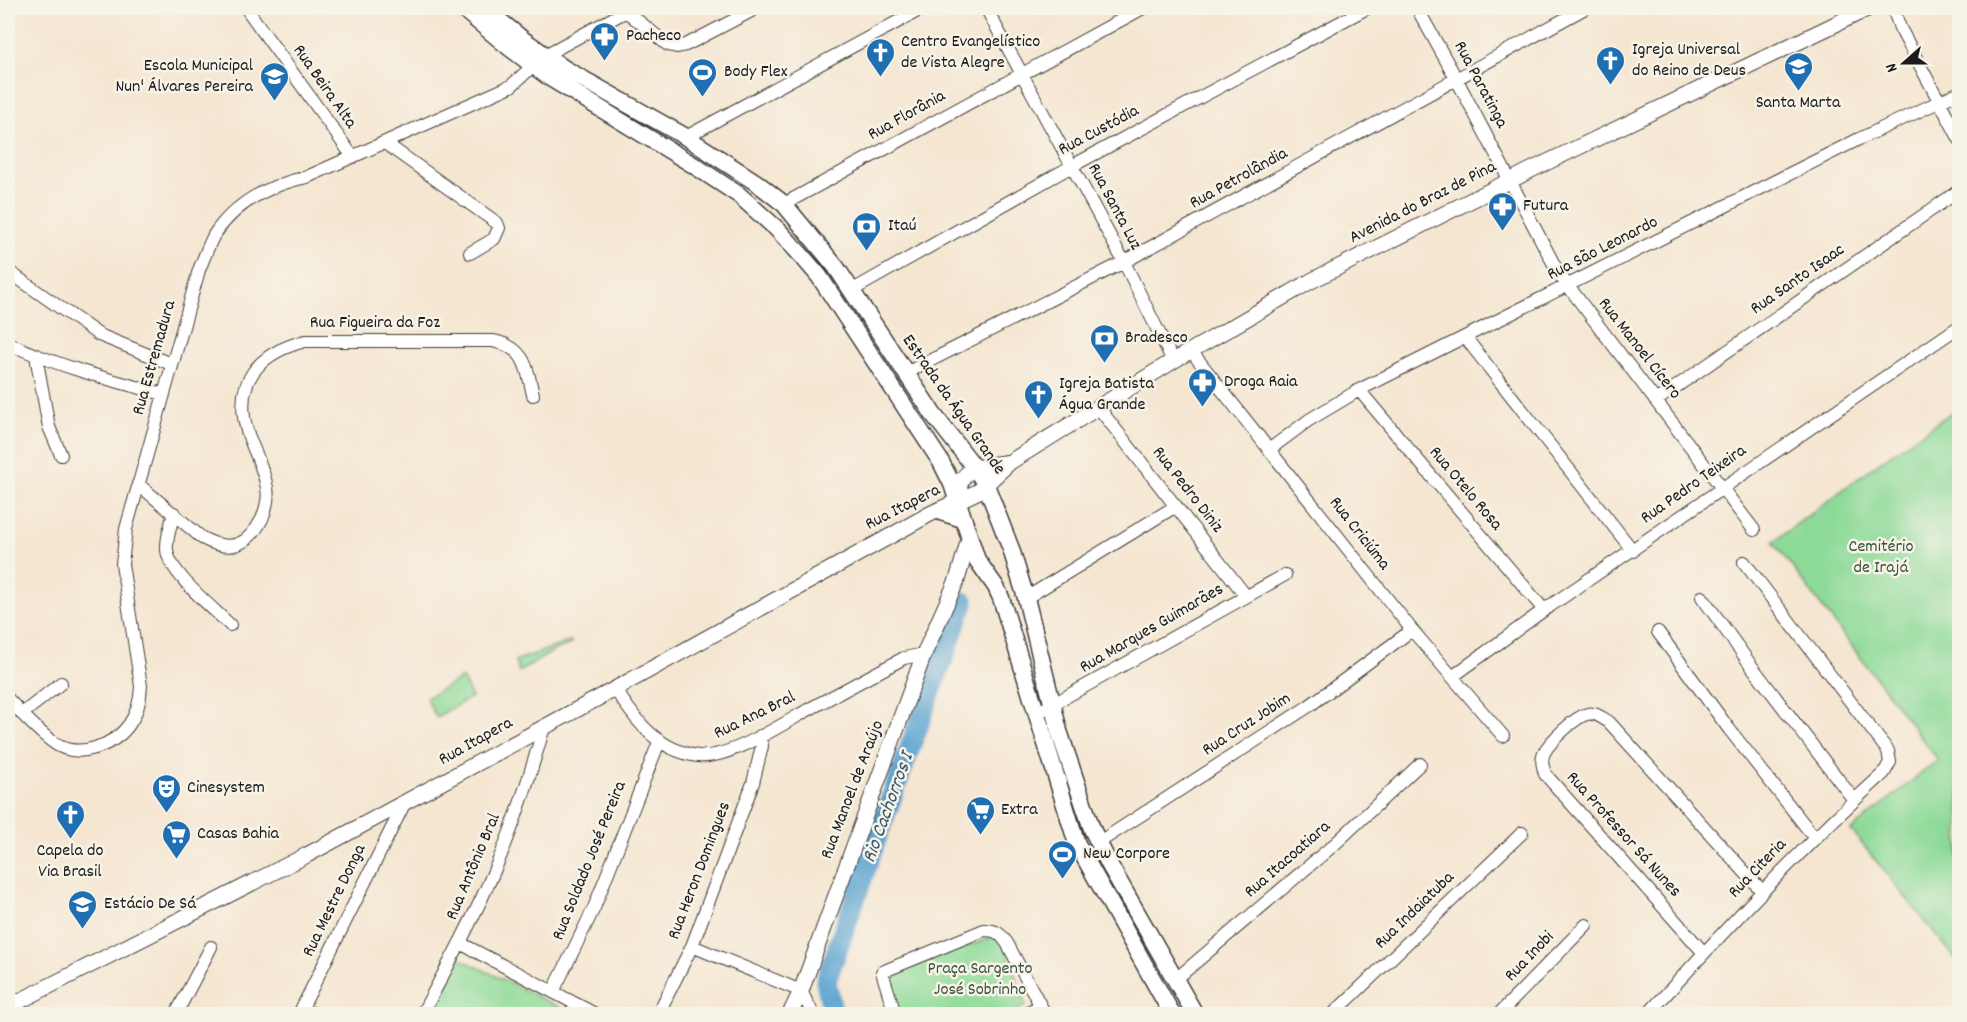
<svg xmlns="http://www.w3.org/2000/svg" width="1967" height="1022" viewBox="0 0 1967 1022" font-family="Dekko,sans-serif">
	<rect width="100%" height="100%" fill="#f7f3e8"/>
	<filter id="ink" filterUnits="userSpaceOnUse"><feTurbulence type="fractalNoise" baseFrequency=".0167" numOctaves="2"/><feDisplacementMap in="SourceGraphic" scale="12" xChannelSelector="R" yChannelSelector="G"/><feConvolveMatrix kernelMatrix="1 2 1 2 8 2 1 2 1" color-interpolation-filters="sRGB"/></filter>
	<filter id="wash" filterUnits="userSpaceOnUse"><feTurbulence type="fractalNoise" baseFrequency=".008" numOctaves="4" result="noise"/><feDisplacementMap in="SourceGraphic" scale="24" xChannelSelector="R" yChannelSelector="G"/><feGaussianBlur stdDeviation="1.35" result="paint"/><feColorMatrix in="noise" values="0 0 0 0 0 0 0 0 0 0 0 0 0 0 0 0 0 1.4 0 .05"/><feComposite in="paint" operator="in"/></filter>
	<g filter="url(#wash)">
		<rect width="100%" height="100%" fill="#f5e6d1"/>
		<path fill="#8dda98" stroke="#547b5a" stroke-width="1.5" d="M 1959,407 L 1959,963 L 1851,830 L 1938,760 L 1773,542 L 1881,461 Z
			M 571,641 L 571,644 L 555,650 L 519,672 L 515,661 Z
			M 462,678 L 472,697 L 436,717 L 426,698 Z
			M 1001,934 L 1026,1006 L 1011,1014 L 898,1014 L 887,976 Z
			M 461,959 L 573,1014 L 429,1014 Z"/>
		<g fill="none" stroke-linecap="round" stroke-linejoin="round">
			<path stroke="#59a2d0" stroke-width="21" d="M 833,1014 L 826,981 L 875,842 L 964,602"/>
		</g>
	</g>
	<g filter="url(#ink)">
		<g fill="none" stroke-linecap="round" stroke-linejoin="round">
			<defs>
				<path id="minor" d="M 246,8 L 353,157
					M 622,8 L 668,45 L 677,47 L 686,45 L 757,8
					M 986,8 L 1124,262 L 1173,361
					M 1417,8 L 1457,80 L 1559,274 L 1754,530
					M 1893,8 L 1900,28 L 1960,140
					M 686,137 L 923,8
					M 385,143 L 497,223 L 499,228 L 494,239 L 470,253
					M 784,204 L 1143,8
					M 8,271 L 99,335 L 171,364
					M 851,291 L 1072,166 L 1367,8
					M 1465,337 L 1633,551
					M 8,343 C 57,366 110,380 163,394
					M 1191,351 L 1412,630 L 1503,736
					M 36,356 L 49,427 L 61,455
					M 906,373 L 1124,262 L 1585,8
					M 1359,390 L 1544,610
					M 1657,400 L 1960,190
					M 1098,407 L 1246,596
					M 1270,449 L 1309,420 L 1359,390 L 1859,139 L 1960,92
					M 138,484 L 202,538 C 230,553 248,546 262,519 C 266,509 269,498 267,488 C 264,468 253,450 247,431 C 233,381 259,353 305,341 L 493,341 C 525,347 527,367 533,395
					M 174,513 C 171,525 166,538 167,550 C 169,573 213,608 230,625
					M 1702,597 L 1753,668 L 1854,800
					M 1026,598 L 1176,506
					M 1658,632 L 1729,729 L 1814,837
					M 1452,677 L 1544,610 L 1960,326
					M 615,689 C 636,721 657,750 698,756 C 729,760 787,721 815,706 C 845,690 874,674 904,658 L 924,654
					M 8,699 C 20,712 44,738 59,746 C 71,752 82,752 95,748 C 125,739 140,716 141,686 L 122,564 L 126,529 L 199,270 C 204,258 208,246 214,235 C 236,202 269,185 307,177 L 511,86 L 545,55 L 632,8
					M 1037,713 L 1285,575
					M 22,714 L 61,683
					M 1098,843 L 1309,706 L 1412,630
					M 460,943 L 595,1014
					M 692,946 L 801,991 L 813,1014
					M 1704,953 L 1545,774 C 1543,767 1540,759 1545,751 C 1551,741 1575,717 1587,714 C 1596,712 1602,718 1609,722 L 1762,891
					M 1176,979 L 1336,843 L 1420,764
					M 553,992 L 594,908 L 659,742
					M 302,1009 L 314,1014
					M 176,1014 L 211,947
					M 299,1014 L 404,804
					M 422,1014 C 449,964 476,914 498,862 C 517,818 531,772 544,727
					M 658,1014 L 692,946 L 753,783 L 762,746 L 760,736
					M 895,1014 L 882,972 L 984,930 C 996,930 1000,933 1007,943 L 1045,1014
					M 1024,1014 L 1040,1006
					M 1333,1014 L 1522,833
					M 1499,1014 L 1586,925
					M 1648,1014 C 1724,931 1800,849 1884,773 L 1890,762 L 1888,751 L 1744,562"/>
				<path id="tertiary" d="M 958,502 C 959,496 959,488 961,482 C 967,465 994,465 1009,462
					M 8,1007 L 307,855 L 615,689 L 930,514 L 979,491 L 1010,462 L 1173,361 L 1311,281 L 1533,169 L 1869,8
					M 790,1014 L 801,991 L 924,654 L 957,580 L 969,539"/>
				<path id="secondary" d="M 462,8 L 510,48 L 550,78 L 695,166 L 739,195 L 778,230 L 801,255 L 819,276 L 941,462 L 952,484 L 977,560 L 996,587 L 1001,598 L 1077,844 L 1172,1014
					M 484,8 L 521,38 L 565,69 L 686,137 L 757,183 L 784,204 L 836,267 L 933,414 L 975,468 L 986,485 L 1011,549 L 1026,598 L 1059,731 L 1092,829 L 1109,864 L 1195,1014
					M 938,511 L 962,519"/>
			</defs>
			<use href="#minor" stroke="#3d3a37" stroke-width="14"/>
			<use href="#tertiary" stroke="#3d3a37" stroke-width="17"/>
			<use href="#secondary" stroke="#3d3a37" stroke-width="19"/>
			<use href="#minor" stroke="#fff" stroke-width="12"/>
			<use href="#tertiary" stroke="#fff" stroke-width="15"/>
			<use href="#secondary" stroke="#fff" stroke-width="16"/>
		</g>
	</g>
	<defs>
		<symbol id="pharmacy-pin" viewBox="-11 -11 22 30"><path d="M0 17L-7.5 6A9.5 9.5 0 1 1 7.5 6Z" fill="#1f6fb2" stroke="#f7f3e8"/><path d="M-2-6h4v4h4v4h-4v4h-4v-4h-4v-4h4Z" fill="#fff"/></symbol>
		<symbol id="church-pin" viewBox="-11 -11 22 30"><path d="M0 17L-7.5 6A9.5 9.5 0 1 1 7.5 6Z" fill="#1f6fb2" stroke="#f7f3e8"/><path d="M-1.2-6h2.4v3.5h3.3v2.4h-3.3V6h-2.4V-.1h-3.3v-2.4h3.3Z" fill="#fff"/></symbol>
		<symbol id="school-pin" viewBox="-11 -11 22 30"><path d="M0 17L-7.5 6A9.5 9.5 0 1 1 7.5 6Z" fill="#1f6fb2" stroke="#f7f3e8"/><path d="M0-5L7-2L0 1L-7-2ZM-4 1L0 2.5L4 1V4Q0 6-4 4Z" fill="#fff"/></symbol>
		<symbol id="stadium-pin" viewBox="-11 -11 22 30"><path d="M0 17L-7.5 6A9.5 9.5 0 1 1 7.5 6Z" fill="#1f6fb2" stroke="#f7f3e8"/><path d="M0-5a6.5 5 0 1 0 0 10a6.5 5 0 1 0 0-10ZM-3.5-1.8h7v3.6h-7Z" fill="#fff"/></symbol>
		<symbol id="bank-pin" viewBox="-11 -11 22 30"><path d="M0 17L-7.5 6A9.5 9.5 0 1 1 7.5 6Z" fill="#1f6fb2" stroke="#f7f3e8"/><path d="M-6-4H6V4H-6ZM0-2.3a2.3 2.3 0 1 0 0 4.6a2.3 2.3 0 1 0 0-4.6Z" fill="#fff"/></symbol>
		<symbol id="theatre-pin" viewBox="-11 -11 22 30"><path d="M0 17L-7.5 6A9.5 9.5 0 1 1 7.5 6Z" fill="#1f6fb2" stroke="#f7f3e8"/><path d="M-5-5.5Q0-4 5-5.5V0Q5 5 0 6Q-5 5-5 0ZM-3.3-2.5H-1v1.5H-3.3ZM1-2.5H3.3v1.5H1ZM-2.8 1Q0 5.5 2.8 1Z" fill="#fff"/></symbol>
		<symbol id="supermarket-pin" viewBox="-11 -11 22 30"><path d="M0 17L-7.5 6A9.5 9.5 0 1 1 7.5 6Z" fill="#1f6fb2" stroke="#f7f3e8"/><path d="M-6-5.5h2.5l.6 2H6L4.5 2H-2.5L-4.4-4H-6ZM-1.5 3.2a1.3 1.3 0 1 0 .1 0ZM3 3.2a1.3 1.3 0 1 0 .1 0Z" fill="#fff"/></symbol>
		<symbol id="university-pin" viewBox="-11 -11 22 30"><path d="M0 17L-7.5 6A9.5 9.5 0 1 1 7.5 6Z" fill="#1f6fb2" stroke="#f7f3e8"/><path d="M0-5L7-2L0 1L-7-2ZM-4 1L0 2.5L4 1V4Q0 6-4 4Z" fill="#fff"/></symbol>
	</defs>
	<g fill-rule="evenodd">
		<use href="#pharmacy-pin" x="588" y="20" width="33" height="45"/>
		<use href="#church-pin" x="864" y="36" width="33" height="45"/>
		<use href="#church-pin" x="1594" y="44" width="33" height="45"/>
		<use href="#school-pin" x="1782" y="50" width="33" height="45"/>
		<use href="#stadium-pin" x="686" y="56" width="33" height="45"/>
		<use href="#school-pin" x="258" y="60" width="33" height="45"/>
		<use href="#pharmacy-pin" x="1486" y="190" width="33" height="45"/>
		<use href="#bank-pin" x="850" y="210" width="33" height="45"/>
		<use href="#bank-pin" x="1088" y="322" width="33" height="45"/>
		<use href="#pharmacy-pin" x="1186" y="366" width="33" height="45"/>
		<use href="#church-pin" x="1022" y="378" width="33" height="45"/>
		<use href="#theatre-pin" x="150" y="772" width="33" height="45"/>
		<use href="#supermarket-pin" x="964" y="794" width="33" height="45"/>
		<use href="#church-pin" x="54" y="798" width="33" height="45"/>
		<use href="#supermarket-pin" x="160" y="818" width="33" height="45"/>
		<use href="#stadium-pin" x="1046" y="838" width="33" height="45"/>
		<use href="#university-pin" x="66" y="888" width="33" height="45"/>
	</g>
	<g text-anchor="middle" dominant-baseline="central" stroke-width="5" stroke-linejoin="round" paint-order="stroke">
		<g font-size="18" fill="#1c1c1c" stroke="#f7f3e8" text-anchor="start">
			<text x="626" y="36">Pacheco</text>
			<text x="901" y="42">Centro Evangelístico<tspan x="901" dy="21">de Vista Alegre</tspan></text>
			<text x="1632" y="50">Igreja Universal<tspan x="1632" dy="21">do Reino de Deus</tspan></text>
			<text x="253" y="66" text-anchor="end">Escola Municipal<tspan x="253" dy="21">Nun' Álvares Pereira</tspan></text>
			<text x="724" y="72">Body Flex</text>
			<text x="1798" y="103" text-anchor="middle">Santa Marta</text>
			<text x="1523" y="206">Futura</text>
			<text x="888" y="226">Itaú</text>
			<text x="1125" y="338">Bradesco</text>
			<text x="1224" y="382">Droga Raia</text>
			<text x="1059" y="384">Igreja Batista<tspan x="1059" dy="21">Água Grande</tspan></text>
			<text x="187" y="788">Cinesystem</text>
			<text x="1001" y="810">Extra</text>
			<text x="197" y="834">Casas Bahia</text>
			<text x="70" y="851" text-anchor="middle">Capela do<tspan x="70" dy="21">Via Brasil</tspan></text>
			<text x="1083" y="854">New Corpore</text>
			<text x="104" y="904">Estácio De Sá</text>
		</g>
		<g font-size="18" fill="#1c1c1c" stroke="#f7f3e8">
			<text transform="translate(1480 85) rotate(62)">Rua Paratinga</text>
			<text transform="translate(324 87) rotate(55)">Rua Beira Alta</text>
			<text transform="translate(907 116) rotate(-29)">Rua Florânia</text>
			<text transform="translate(1099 131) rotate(-28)">Rua Custódia</text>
			<text transform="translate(1239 179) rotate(-29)">Rua Petrolândia</text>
			<text transform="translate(1423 203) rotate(-27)">Avenida do Braz de Pina</text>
			<text transform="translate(1114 207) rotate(62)">Rua Santa Luz</text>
			<text transform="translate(1603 249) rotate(-27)">Rua São Leonardo</text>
			<text transform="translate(1798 280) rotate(-35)">Rua Santo Isaac</text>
			<text x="375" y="323">Rua Figueira da Foz</text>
			<text transform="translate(1639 349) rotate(52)">Rua Manoel Cícero</text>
			<text transform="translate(155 358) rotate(-74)">Rua Estremadura</text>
			<text transform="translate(953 405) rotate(55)">Estrada da Água Grande</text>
			<text transform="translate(1694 485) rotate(-35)">Rua Pedro Teixeira</text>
			<text transform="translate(1465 489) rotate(50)">Rua Otelo Rosa</text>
			<text transform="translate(1187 490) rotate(52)">Rua Pedro Diniz</text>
			<text transform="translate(903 508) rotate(-27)">Rua Itapera</text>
			<text transform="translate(1359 534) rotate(52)">Rua Criciúma</text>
			<text transform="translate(1152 629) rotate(-30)">Rua Marques Guimarães</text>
			<text transform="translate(755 716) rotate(-26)">Rua Ana Bral</text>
			<text transform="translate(1247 725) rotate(-33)">Rua Cruz Jobim</text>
			<text transform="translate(476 742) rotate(-29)">Rua Itapera</text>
			<text transform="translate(853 790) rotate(-69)">Rua Manoel de Araújo</text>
			<text transform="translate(1623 835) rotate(48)">Rua Professor Sá Nunes</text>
			<text transform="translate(1288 860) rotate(-41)">Rua Itacoatiara</text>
			<text transform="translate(590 861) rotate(-68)">Rua Soldado José Pereira</text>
			<text transform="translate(474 867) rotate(-67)">Rua Antônio Bral</text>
			<text transform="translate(1758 869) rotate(-46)">Rua Citeria</text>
			<text transform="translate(700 871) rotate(-69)">Rua Heron Domingues</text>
			<text transform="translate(335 901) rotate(-64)">Rua Mestre Donga</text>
			<text transform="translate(1415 911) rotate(-44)">Rua Indaiatuba</text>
			<text transform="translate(1530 957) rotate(-46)">Rua Inobi</text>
		</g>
		<g font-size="18" fill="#3e5541" stroke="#f7f3e8">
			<text x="1881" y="547">Cemitério<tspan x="1881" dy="21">de Irajá</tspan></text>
			<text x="980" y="969">Praça Sargento<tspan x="980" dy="21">José Sobrinho</tspan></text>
		</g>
		<g font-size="20" font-style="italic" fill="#37586d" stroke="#f7f3e8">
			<text transform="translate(889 808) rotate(-70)">Rio Cachorros I</text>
		</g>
	</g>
	<rect width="1967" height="1022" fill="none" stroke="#f7f3e8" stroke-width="30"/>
	<g transform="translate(1904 63) rotate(249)" stroke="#f7f3e8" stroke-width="4.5" paint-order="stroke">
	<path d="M0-4.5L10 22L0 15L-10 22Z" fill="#1c1c1c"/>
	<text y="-9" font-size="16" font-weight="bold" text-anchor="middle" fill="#1c1c1c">N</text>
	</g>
</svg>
